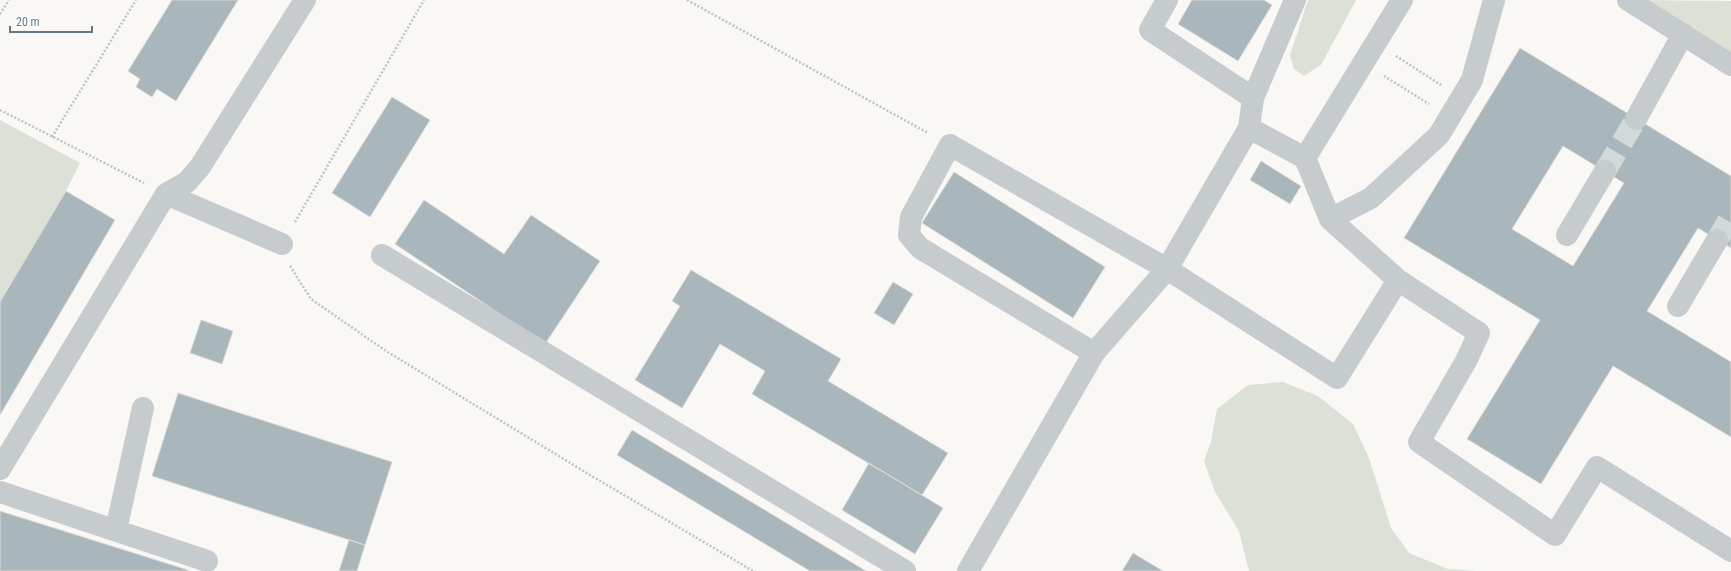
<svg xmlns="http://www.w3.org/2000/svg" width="1731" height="571" viewBox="0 0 1731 571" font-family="'Roboto Condensed',sans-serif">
	<rect width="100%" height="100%" fill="#f9f8f5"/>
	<path fill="#dbe1d6" d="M 1308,0 L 1356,0 L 1321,65 L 1304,76 L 1294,69 L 1290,55 Z
		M 1628,0 L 1731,1 L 1731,65 Z
		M 0,120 L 80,163 L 66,191 L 0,302 Z
		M 1283,382 L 1318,396 L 1353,424 L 1369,458 L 1391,528 L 1409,553 L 1448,569 L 1476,571 L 1249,571 L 1239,531 L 1215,492 L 1204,461 L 1211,442 L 1217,409 L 1248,385 Z"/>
	<path fill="#a9b6bb" stroke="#dadad8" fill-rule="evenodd" d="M 172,0 L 238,0 L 176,101 L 157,89 L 152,97 L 136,87 L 140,79 L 128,71 Z
		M 1192,0 L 1264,0 L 1272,5 L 1238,61 L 1178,24 Z
		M 1520,48 L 1731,176 L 1731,248 L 1698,228 L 1647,311 L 1731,362 L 1731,437 L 1613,366 L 1541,484 L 1467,439 L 1540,320 L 1404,238 ZM 1563,146 L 1624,183 L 1573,266 L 1512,229 Z
		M 392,97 L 430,120 L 370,217 L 332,193 Z
		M 1261,161 L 1301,186 L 1290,204 L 1250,180 Z
		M 954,172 L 1105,267 L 1073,318 L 922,223 Z
		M 66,191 L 115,220 L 0,415 L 0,302 Z
		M 424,200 L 504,254 L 531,215 L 600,261 L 545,344 L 395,244 Z
		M 691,270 L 841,359 L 828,381 L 948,453 L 922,495 L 752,394 L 765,371 L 720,344 L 682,408 L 635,380 L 680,306 L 672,301 Z
		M 893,282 L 913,294 L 894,325 L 874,313 Z
		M 201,320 L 233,331 L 222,364 L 190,353 Z
		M 178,393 L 392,462 L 365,545 L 152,476 Z
		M 632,430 L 866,571 L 810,571 L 617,455 Z
		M 869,463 L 943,508 L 915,554 L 842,510 Z
		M 0,511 L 188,570 L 188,571 L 0,571 Z
		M 349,540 L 365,545 L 357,571 L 339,571 Z
		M 1133,553 L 1163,571 L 1122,571 Z"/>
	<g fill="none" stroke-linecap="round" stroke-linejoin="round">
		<path stroke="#d3d8d9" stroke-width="22" stroke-dasharray="22 11" stroke-linecap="butt" d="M 1605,171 L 1636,119
			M 1717,240 L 1731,216"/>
		<path stroke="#bfc3c4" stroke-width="2.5" stroke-dasharray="2 2" stroke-linecap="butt" d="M 687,0 L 928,133
			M 0,14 L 9,0
			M 1396,56 L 1441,85
			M 1384,76 L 1429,104
			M 0,110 L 144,183
			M 52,137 L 136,0
			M 295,222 L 424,0
			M 290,266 L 311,299 L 386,351 L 590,475 L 753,571"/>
		<path stroke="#c6cbce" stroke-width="22" d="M 1167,0 L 1150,30 L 1253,98
			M 1295,0 L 1253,98 L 1249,128 L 1167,269 L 1094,353 L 920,248 L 909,235 L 911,217 L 950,145 L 1167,269 L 1337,378 L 1398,280
			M 1402,0 L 1305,158 L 1330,219 L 1398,280 L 1479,333 L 1466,361 L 1419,442 L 1555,535 L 1597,467 L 1731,551
			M 1628,0 L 1731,65
			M 1636,119 L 1683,34
			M 1249,128 L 1305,158
			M 166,194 L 282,244
			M 1330,219 L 1371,198 L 1439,135 L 1472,80 L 1494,0
			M 1567,235 L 1605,171
			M 382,255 L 905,571
			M 1678,306 L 1717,240
			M 0,469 L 166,194 L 187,182 L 200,167 L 305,0
			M 0,492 L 207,561
			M 116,530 L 143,408
			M 968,571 L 1094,353"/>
	</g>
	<path d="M10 26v6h82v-6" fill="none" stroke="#607a84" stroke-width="2"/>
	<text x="16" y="26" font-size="12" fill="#607a84" stroke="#ffffff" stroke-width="3" paint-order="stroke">20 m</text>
</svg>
